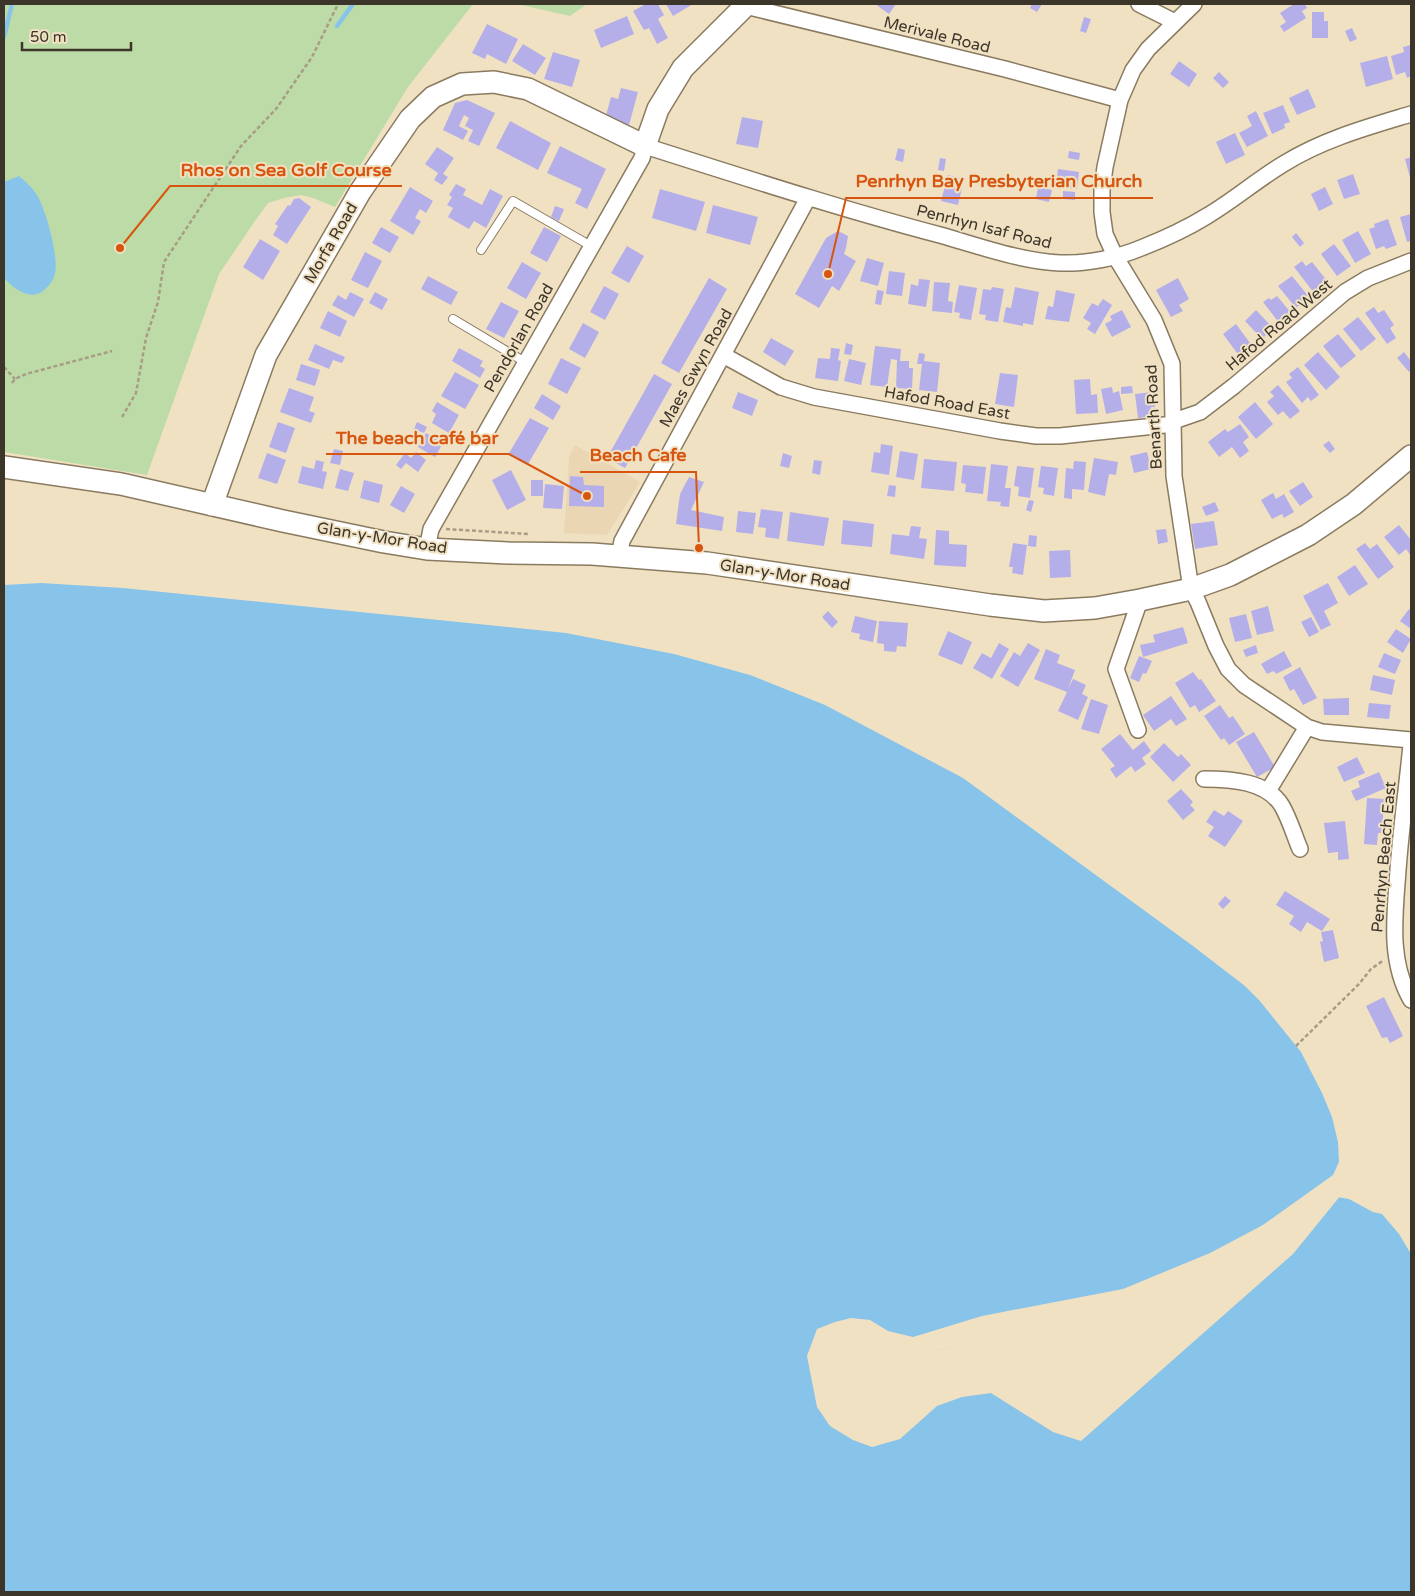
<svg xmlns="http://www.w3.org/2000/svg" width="1415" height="1596" viewBox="0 0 1415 1596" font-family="'Varela Round',sans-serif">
	<rect width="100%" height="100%" fill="#f1e1c3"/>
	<path fill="#ead6b2" d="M 575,445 L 640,482 L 607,535 L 564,533 L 569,457 Z"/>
	<path fill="#bcdba6" d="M 4,4 L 473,4 L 408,87 L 335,207 L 313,198 L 301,195 L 284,198 L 268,203 L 255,221 L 219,274 L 147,475 L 4,452 Z
		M 517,4 L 587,4 L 570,16 Z"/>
	<path fill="#88c3ea" d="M 19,176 C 26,182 33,188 37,195 C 46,210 59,257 55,273 C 54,279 50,285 45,289 C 40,295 32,296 24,293 C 17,290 8,284 4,277 L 4,182 Z
		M 41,583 L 123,588 L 566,633 L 674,654 L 750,675 L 825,705 L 963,778 L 1193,946 L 1245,986 L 1259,1000 L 1301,1052 L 1322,1093 L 1332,1117 L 1338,1142 L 1339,1162 L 1333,1175 L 1218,1257 L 1046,1317 L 926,1354 L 925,1360 L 1060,1370 L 1195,1294 L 1332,1196 L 1349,1199 L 1373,1212 L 1382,1214 L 1399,1234 L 1411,1254 L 1411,1592 L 4,1592 L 4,585 Z"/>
	<path fill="#f1e1c3" d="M 1332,1194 L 1341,1195 L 1293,1254 L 1081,1441 L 1053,1432 L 991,1393 L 962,1397 L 937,1406 L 900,1439 L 872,1447 L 853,1440 L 830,1426 L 817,1407 L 807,1356 L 817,1329 L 835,1322 L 851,1318 L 870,1320 L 888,1331 L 913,1337 L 982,1316 L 1123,1289 L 1210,1253 L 1278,1217 L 1219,1259 L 1127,1306 L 1046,1320 L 939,1350 L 929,1355 L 928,1358 L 937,1360 L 979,1356 L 1059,1367 L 1083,1355 L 1127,1326 L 1194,1292 L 1226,1270 L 1287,1217 L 1315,1198 Z"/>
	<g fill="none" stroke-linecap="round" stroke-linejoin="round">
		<path stroke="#88c3ea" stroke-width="4.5" d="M 337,26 L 353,4
			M 4,37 L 12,4"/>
	</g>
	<path fill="#b4afe9" d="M 646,4 L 658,4 L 664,15 L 658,19 L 668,38 L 657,44 L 649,28 L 644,30 L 633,11 Z
		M 666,4 L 693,4 L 673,16 Z
		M 875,4 L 896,4 L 889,14 Z
		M 1032,4 L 1042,4 L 1037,12 L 1030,8 Z
		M 1294,4 L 1305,4 L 1307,8 L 1302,11 L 1306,18 L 1284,32 L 1280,26 L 1286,22 L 1280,13 Z
		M 1312,12 L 1324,12 L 1324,21 L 1328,21 L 1328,38 L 1312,38 Z
		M 627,16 L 634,34 L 601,48 L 594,30 Z
		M 1084,17 L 1091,19 L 1086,33 L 1080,31 Z
		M 487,24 L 518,39 L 506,64 L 487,54 L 485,59 L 472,53 Z
		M 1352,28 L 1357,39 L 1350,42 L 1345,31 Z
		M 523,44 L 546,58 L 535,75 L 512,61 Z
		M 1411,45 L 1411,76 L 1407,78 L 1405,72 L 1396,75 L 1391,56 L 1404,52 L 1403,47 Z
		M 553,52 L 580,60 L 572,87 L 544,79 Z
		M 1387,56 L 1393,79 L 1366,87 L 1360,63 Z
		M 1179,61 L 1197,74 L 1189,87 L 1170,74 Z
		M 1219,72 L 1229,82 L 1223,88 L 1213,78 Z
		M 621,88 L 638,92 L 629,125 L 605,119 L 611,97 L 618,99 Z
		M 1308,89 L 1316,107 L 1297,115 L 1289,98 Z
		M 467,100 L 495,113 L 479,146 L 468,141 L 473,130 L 465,126 L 469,118 L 464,115 L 459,126 L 468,131 L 463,140 L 443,130 L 455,103 Z
		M 1283,105 L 1290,122 L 1284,124 L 1285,128 L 1272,134 L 1263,113 Z
		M 1256,111 L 1268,136 L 1247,147 L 1239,133 L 1252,126 L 1247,116 Z
		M 742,117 L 763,121 L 758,148 L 736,144 Z
		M 510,121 L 551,143 L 538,170 L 496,148 Z
		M 1235,133 L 1245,155 L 1226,164 L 1216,142 Z
		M 560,146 L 606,169 L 587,209 L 575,203 L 582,189 L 547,173 Z
		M 437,147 L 454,158 L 443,174 L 448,177 L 442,185 L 434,180 L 438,173 L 425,164 Z
		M 898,148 L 905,150 L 903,162 L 895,160 Z
		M 1069,151 L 1080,153 L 1079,160 L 1068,158 Z
		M 1411,157 L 1411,181 L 1405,159 Z
		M 940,158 L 946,159 L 944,171 L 938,170 Z
		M 1058,169 L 1079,172 L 1077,189 L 1056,187 Z
		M 1353,174 L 1360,194 L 1344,199 L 1337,180 Z
		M 948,175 L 964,179 L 958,205 L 941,201 Z
		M 456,184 L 466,189 L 463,195 L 482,205 L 490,189 L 503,196 L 486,228 L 474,221 L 469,229 L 448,217 L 453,208 L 447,205 L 452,197 L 449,195 Z
		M 410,187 L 433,201 L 426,213 L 420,209 L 415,218 L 421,221 L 413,235 L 390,221 Z
		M 1038,187 L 1052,190 L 1049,202 L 1036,199 Z
		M 1325,187 L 1333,204 L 1319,211 L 1311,194 Z
		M 660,189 L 705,202 L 696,231 L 652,218 Z
		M 1063,191 L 1075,192 L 1075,200 L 1063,199 Z
		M 299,198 L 311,207 L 287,244 L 273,235 L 278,226 L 275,224 L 288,205 L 290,206 L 294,199 Z
		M 713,205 L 758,217 L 750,245 L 706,233 Z
		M 555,206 L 564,209 L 559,221 L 551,217 Z
		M 1411,214 L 1411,241 L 1407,242 L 1400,217 Z
		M 1388,219 L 1397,245 L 1386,249 L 1384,246 L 1376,249 L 1369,229 L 1375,227 L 1374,224 Z
		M 381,227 L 399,237 L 390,253 L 372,243 Z
		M 544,227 L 561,236 L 547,262 L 530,253 Z
		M 838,231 L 848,236 L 846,248 L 844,254 L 856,261 L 839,291 L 832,286 L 819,308 L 795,294 L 826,238 Z
		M 1358,231 L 1371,254 L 1355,263 L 1342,240 Z
		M 1296,233 L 1304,243 L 1300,247 L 1292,237 Z
		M 260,239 L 280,251 L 263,280 L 243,267 Z
		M 1334,244 L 1351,266 L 1337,276 L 1321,254 Z
		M 627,246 L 644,256 L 629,283 L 611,273 Z
		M 365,252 L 382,261 L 368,288 L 351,280 Z
		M 867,258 L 884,263 L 878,286 L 860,281 Z
		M 1302,261 L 1306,266 L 1312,262 L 1328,282 L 1314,293 L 1294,267 Z
		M 522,262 L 541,273 L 526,299 L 507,288 Z
		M 889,271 L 905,273 L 902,296 L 886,294 Z
		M 428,276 L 458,292 L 451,305 L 421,289 Z
		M 1292,276 L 1309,297 L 1296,308 L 1278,286 Z
		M 709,278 L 727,289 L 679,373 L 661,363 Z
		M 1178,278 L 1189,299 L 1179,305 L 1183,311 L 1171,317 L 1156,290 Z
		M 919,279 L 930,280 L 926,307 L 908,304 L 911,284 L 918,286 Z
		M 934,282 L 950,283 L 948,301 L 953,302 L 952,313 L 932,311 Z
		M 959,285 L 977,288 L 971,320 L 959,318 L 960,313 L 954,312 Z
		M 604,286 L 619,294 L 605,320 L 590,312 Z
		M 992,287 L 1004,289 L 998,322 L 985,320 L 986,315 L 979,314 L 983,289 L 991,290 Z
		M 1015,287 L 1039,292 L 1033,325 L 1023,323 L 1023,326 L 1003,322 L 1006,307 L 1011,308 Z
		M 877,290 L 884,291 L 881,305 L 875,304 Z
		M 1056,290 L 1075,294 L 1069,322 L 1045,319 L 1048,306 L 1053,307 Z
		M 350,292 L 364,299 L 354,317 L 332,305 L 338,295 L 346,300 Z
		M 375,292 L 388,299 L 382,310 L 369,303 Z
		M 1277,296 L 1292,314 L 1280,324 L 1263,302 L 1269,298 L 1271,300 Z
		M 1103,299 L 1112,305 L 1095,334 L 1087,329 L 1091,323 L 1083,318 L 1092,303 L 1098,306 Z
		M 501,302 L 519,311 L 504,338 L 486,329 Z
		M 1374,307 L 1378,313 L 1384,310 L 1394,325 L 1390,328 L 1396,338 L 1387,344 L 1365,313 Z
		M 1122,310 L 1131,327 L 1112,337 L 1105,324 L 1112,320 L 1110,316 Z
		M 1256,310 L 1273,328 L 1262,339 L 1245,321 Z
		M 328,311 L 347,321 L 340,337 L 320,328 Z
		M 1358,317 L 1376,339 L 1361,351 L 1343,329 Z
		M 583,323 L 599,332 L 585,358 L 569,349 Z
		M 1236,324 L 1253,347 L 1240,357 L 1223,334 Z
		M 1338,334 L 1356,356 L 1341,368 L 1323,346 Z
		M 771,338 L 794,351 L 785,366 L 763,352 Z
		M 846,343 L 853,345 L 851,355 L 844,354 Z
		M 315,344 L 345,357 L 342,363 L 333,360 L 329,369 L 308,360 Z
		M 875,346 L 901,349 L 900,361 L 909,361 L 909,368 L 913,368 L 912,389 L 896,388 L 897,360 L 891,359 L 887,387 L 870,385 Z
		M 459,348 L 483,361 L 480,366 L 485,369 L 480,378 L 452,361 Z
		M 831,348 L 840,349 L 838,360 L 841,361 L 838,381 L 815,378 L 818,358 L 830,359 Z
		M 1318,352 L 1340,377 L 1326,390 L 1304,365 Z
		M 1404,352 L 1411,361 L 1411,370 L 1409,372 L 1397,358 Z
		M 919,353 L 925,354 L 924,361 L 940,363 L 937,392 L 919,390 L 922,364 L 917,364 Z
		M 561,358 L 581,368 L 567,394 L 548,384 Z
		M 849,359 L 866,363 L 861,385 L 844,381 Z
		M 301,364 L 320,370 L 315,386 L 296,380 Z
		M 1298,367 L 1319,395 L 1311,401 L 1308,397 L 1302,403 L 1286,382 L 1292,378 L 1289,374 Z
		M 455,372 L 479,385 L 465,409 L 441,396 Z
		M 1000,373 L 1018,375 L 1014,407 L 995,404 Z
		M 654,374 L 672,384 L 625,468 L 607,458 Z
		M 1090,379 L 1091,395 L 1097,394 L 1098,413 L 1076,414 L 1074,380 Z
		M 1278,385 L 1300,411 L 1290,419 L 1283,411 L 1278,415 L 1267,402 L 1274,396 L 1270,392 Z
		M 1132,386 L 1133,393 L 1121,394 L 1121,387 Z
		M 1112,387 L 1113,393 L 1119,391 L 1123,410 L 1106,414 L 1101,389 Z
		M 289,388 L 314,397 L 309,411 L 315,413 L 311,423 L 280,412 Z
		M 738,392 L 758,400 L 752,416 L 732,408 Z
		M 1153,392 L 1155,407 L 1151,407 L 1152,416 L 1138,418 L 1135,394 Z
		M 542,394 L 561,406 L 553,420 L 534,408 Z
		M 437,402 L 459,415 L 449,433 L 432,423 L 436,414 L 432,411 Z
		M 1255,402 L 1273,424 L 1256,439 L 1238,417 Z
		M 530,418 L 549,428 L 528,464 L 509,453 Z
		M 278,422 L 295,428 L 286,453 L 269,447 Z
		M 417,422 L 427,427 L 424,433 L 414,429 Z
		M 1240,424 L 1249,437 L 1243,442 L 1249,451 L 1240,458 L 1232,447 L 1219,457 L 1208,442 L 1225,429 L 1228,432 Z
		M 426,433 L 443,443 L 435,457 L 418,447 Z
		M 1329,441 L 1335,449 L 1330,453 L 1323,445 Z
		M 881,444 L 893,446 L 889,475 L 871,472 L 874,452 L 880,453 Z
		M 334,449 L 343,451 L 340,465 L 330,463 Z
		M 900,451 L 918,454 L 914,480 L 896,477 Z
		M 416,452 L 426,460 L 418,472 L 406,463 L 401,469 L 396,465 L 405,453 L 411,458 Z
		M 1147,452 L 1151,469 L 1134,473 L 1130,456 Z
		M 267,453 L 286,460 L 277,484 L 258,478 Z
		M 783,453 L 792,456 L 789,468 L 780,466 Z
		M 1094,458 L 1118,462 L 1116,475 L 1109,474 L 1105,496 L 1088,492 Z
		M 924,459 L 957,462 L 954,491 L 921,488 Z
		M 316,460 L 324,462 L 322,471 L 327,472 L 323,489 L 298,483 L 302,466 L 314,469 Z
		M 814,460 L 822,461 L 820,475 L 812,473 Z
		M 1074,461 L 1086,462 L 1084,490 L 1072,489 L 1072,499 L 1064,498 L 1066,468 L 1073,469 Z
		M 991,464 L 1008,466 L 1005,488 L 1011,488 L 1009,507 L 1000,506 L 1001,502 L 987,501 Z
		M 963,465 L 986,467 L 983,494 L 965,492 L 966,484 L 961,483 Z
		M 1017,466 L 1034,468 L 1030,498 L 1018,496 L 1019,487 L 1014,486 Z
		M 1041,466 L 1058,468 L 1054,496 L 1043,494 L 1044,488 L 1038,487 Z
		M 340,469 L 354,473 L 348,491 L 335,488 Z
		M 511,470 L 526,500 L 507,510 L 492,480 Z
		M 570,476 L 583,477 L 584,485 L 604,486 L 604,507 L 569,506 Z
		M 689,477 L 704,482 L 691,510 L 724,517 L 722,531 L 676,524 L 680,494 Z
		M 364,480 L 383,485 L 379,503 L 360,498 Z
		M 531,480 L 543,480 L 543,496 L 531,496 Z
		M 1303,482 L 1313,497 L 1300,506 L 1289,491 Z
		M 545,484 L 564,486 L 562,509 L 543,508 Z
		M 889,485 L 896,486 L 895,497 L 887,496 Z
		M 401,486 L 415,494 L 404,513 L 390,505 Z
		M 1273,493 L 1276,499 L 1284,494 L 1294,512 L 1284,518 L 1282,514 L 1272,519 L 1261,500 Z
		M 1029,500 L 1034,501 L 1031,512 L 1026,510 Z
		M 1215,502 L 1219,511 L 1206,516 L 1202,507 Z
		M 761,509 L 783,512 L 779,539 L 765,537 L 766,528 L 758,527 Z
		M 738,511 L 756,513 L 753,534 L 736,532 Z
		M 790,512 L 829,518 L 824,546 L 787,541 Z
		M 843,520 L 874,524 L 872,547 L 841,544 Z
		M 1214,521 L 1218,545 L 1195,549 L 1191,524 Z
		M 1399,525 L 1411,540 L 1411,556 L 1406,549 L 1399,555 L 1384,537 Z
		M 911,526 L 921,527 L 919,538 L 927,539 L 924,559 L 890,554 L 892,534 L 909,536 Z
		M 1166,529 L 1168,542 L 1158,544 L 1156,530 Z
		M 936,530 L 949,531 L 949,544 L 967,545 L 966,567 L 934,565 Z
		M 1029,535 L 1037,536 L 1036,547 L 1028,546 Z
		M 1013,543 L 1027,545 L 1023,575 L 1012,573 L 1013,567 L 1009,567 Z
		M 1365,543 L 1370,549 L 1377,544 L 1394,567 L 1378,579 L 1356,549 Z
		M 1070,550 L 1071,577 L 1050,578 L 1049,551 Z
		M 1355,565 L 1368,584 L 1349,596 L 1337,577 Z
		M 1328,583 L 1338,603 L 1324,611 L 1331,625 L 1321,630 L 1303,596 Z
		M 1268,606 L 1274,631 L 1257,635 L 1251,611 Z
		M 1409,609 L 1411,611 L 1411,629 L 1400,621 Z
		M 828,611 L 838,622 L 832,628 L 822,617 Z
		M 1246,614 L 1252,638 L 1235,642 L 1229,618 Z
		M 855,616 L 877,621 L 873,642 L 859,639 L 860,634 L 851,632 Z
		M 1311,617 L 1319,632 L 1309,637 L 1301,622 Z
		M 879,621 L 908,623 L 906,647 L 897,646 L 896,652 L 884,651 L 884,644 L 877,643 Z
		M 1183,627 L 1188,643 L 1143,657 L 1140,645 L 1155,642 L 1153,635 Z
		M 1396,629 L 1411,639 L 1403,653 L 1387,642 Z
		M 948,631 L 972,642 L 962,665 L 938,655 Z
		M 999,643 L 1009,649 L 992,679 L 973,668 L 982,653 L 991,658 Z
		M 1028,643 L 1040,650 L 1018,687 L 1000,676 L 1014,652 L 1020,656 Z
		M 1256,645 L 1258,653 L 1246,657 L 1243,650 Z
		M 1046,649 L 1060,655 L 1057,663 L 1075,670 L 1068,689 L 1073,679 L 1086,685 L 1082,694 L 1088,697 L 1078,720 L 1058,711 L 1067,692 L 1034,679 Z
		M 1284,651 L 1292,666 L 1276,674 L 1274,671 L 1267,674 L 1261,664 Z
		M 1384,653 L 1401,660 L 1395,674 L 1378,667 Z
		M 1139,656 L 1152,661 L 1146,674 L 1143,673 L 1139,682 L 1130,678 Z
		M 1300,667 L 1317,698 L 1303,705 L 1294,689 L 1290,691 L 1283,677 Z
		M 1193,672 L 1199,680 L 1201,679 L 1216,701 L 1199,712 L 1195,705 L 1190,708 L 1175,683 Z
		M 1373,675 L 1395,680 L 1392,695 L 1370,690 Z
		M 1171,696 L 1187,719 L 1176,726 L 1171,719 L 1154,731 L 1143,715 Z
		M 1349,698 L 1349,715 L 1324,715 L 1323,699 Z
		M 1091,699 L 1108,705 L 1099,734 L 1081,729 Z
		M 1369,703 L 1391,705 L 1389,719 L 1367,717 Z
		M 1220,705 L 1229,718 L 1233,716 L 1245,734 L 1229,745 L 1224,738 L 1221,740 L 1204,716 Z
		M 1254,732 L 1275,767 L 1257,777 L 1236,742 Z
		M 1120,734 L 1133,750 L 1144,741 L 1151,751 L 1142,758 L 1146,764 L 1135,772 L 1131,766 L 1116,778 L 1110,769 L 1115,766 L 1101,749 Z
		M 1164,743 L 1178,757 L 1181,754 L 1191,765 L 1173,782 L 1150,757 Z
		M 1357,757 L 1365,773 L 1344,782 L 1337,767 Z
		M 1379,772 L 1386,788 L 1356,801 L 1351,791 L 1360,787 L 1358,781 Z
		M 1181,789 L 1193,802 L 1190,805 L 1195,810 L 1183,820 L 1167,801 Z
		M 1367,798 L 1384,799 L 1382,833 L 1378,833 L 1377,845 L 1364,844 Z
		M 1214,810 L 1224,816 L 1228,811 L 1243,821 L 1225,847 L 1208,836 L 1214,827 L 1206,822 Z
		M 1345,821 L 1349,859 L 1338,860 L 1338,852 L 1328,853 L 1324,823 Z
		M 1285,891 L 1330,919 L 1322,931 L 1307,922 L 1301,932 L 1289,924 L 1294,916 L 1276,905 Z
		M 1225,896 L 1231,901 L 1223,909 L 1218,904 Z
		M 1333,930 L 1339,958 L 1324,962 L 1320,942 L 1323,941 L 1321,932 Z
		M 1384,997 L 1403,1036 L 1390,1043 L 1387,1037 L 1382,1038 L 1366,1006 Z"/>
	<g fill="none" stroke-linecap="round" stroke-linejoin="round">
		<defs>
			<path id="lane" d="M 481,250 L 513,201 L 591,246
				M 453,319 L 525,362"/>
			<path id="street" d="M 1139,4 L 1175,22
				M 1194,4 L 1148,49 L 1133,70 L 1120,100 L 1105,167 L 1102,189 L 1102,212 L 1105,234 L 1115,256 L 1154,320 L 1172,364 L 1174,476 L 1191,589 L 1198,602 L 1216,646 L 1228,669 L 1244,685 L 1307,727 L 1322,732 L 1411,740
				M 745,6 L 1005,69 L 1120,100
				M 723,355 L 781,387 L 814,397 L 1000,431 L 1036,436 L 1060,436 L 1174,424
				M 1174,421 L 1200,412 L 1234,386 L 1345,292 L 1368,278 L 1411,261
				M 427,549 L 431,529 L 642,158 L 645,146 C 743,177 841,209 940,235 C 979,246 1020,261 1060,263 C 1086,264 1117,258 1141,248 C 1164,239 1186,229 1207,216 C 1234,200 1258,179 1285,163 C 1324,139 1368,127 1411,114
				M 619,556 L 622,541 L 808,198
				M 1138,730 L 1116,669 L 1140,600
				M 1411,745 C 1407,786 1401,828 1398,870 C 1395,914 1388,960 1411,1000
				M 1204,779 C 1231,779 1267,781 1282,806 C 1290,820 1294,835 1300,849
				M 1268,791 L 1307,727"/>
			<path id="secondary" d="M 4,467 L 121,484 L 283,521 L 384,542 L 427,549 L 508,553 L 592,554 L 707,563 L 990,605 L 1044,611 L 1095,608 L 1140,600 L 1191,589 L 1230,575 L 1308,535 L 1354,504 L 1411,456
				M 212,505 L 266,355 L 360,192 L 410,119 L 433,97 L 462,84 L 494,82 L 528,89 L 645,146 L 658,109 L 683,68 L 747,4"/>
		</defs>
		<use href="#lane" stroke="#8a7b60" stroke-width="10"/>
		<use href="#street" stroke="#8a7b60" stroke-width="18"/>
		<use href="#secondary" stroke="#8a7b60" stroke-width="24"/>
		<path stroke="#a89c86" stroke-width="2.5" stroke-dasharray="4 2.5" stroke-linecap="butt" d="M 4,367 L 15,379
			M 12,383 L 15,379 L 26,374 L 112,351
			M 122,417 L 136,393 L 146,338 L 158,302 L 164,262 L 241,146 L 276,109 L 312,57 L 338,4
			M 446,529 L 528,534
			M 1296,1046 L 1359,984 L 1371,969 L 1384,960"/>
		<use href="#lane" stroke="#fff" stroke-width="8"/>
		<use href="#street" stroke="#fff" stroke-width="15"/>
		<use href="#secondary" stroke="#fff" stroke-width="21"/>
	</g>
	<g text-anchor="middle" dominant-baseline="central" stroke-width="4" stroke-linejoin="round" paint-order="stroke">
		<g font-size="16" fill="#3c352a" stroke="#f1e1c3">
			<text transform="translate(937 35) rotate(14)">Merivale Road</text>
			<text transform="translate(984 227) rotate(14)">Penrhyn Isaf Road</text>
			<text transform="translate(331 243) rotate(-60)">Morfa Road</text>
			<text transform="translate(1279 325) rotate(-40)">Hafod Road West</text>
			<text transform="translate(519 338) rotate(-60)">Pendorlan Road</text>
			<text transform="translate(696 368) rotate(-61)">Maes Gwyn Road</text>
			<text transform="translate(947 403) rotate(10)">Hafod Road East</text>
			<text transform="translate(1154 417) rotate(-93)">Benarth Road</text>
			<text transform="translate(382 538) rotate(9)">Glan-y-Mor Road</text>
			<text transform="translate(785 575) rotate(9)">Glan-y-Mor Road</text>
			<text transform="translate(1384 857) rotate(-85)">Penrhyn Beach East</text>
		</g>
	</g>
	<path fill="none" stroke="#d7550f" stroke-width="2" d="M120 248L170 186H402M828 274L846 198H1153M587 496L509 454H326M699 548L696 472H580"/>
	<g fill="#d7550f" stroke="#f1e1c3" stroke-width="2">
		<circle cx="120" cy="248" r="5"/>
		<circle cx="828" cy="274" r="5"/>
		<circle cx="587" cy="496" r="5"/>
		<circle cx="699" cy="548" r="5"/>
	</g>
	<g font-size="18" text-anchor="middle" font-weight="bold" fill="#d7550f" stroke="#f1e1c3" stroke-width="4" stroke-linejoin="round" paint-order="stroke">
		<text x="286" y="176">Rhos on Sea Golf Course</text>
		<text x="999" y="187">Penrhyn Bay Presbyterian Church</text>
		<text x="417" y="444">The beach café bar</text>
		<text x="638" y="461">Beach Cafe</text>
	</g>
	<rect width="1415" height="1596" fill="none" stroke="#3c352a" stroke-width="10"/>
	<path d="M22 42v8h109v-8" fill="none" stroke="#3c352a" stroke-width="2.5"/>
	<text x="30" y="42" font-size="15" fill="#3c352a" stroke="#f1e1c3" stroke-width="4" paint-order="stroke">50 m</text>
</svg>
